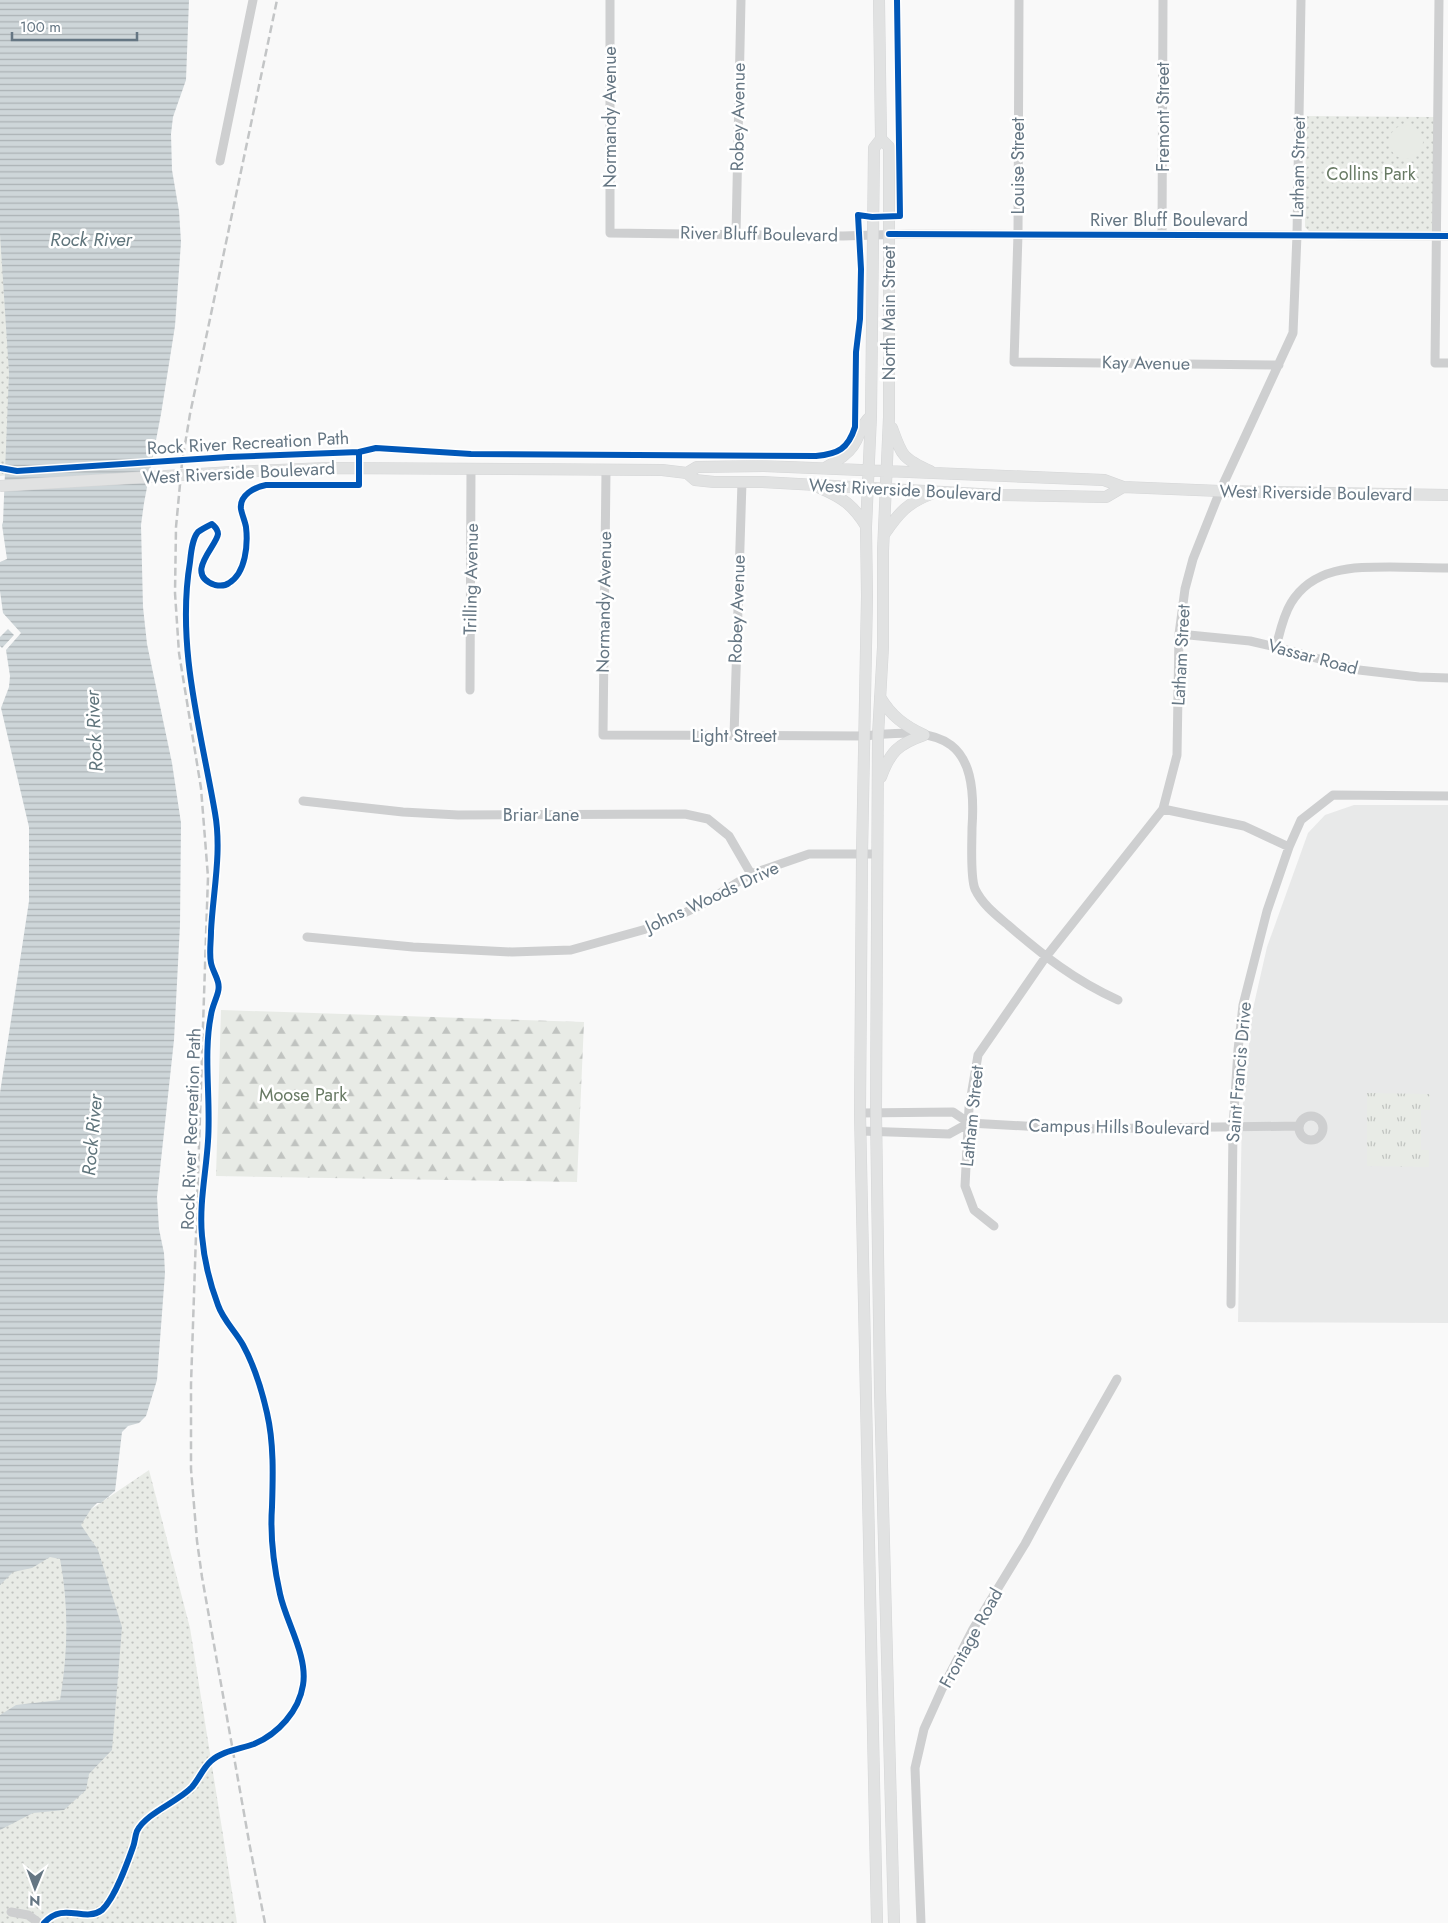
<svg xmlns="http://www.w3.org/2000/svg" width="1448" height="1923" viewBox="0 0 1448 1923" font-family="Jost,sans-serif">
	<defs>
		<pattern id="grass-tufts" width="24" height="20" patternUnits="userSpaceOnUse" patternTransform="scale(1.25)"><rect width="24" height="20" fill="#e8ebe6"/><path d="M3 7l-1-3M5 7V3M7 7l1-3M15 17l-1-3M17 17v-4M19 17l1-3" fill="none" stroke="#c0c3c0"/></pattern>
		<pattern id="forest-firs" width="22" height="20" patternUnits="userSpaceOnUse" patternTransform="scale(1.25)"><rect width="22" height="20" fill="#e8ebe6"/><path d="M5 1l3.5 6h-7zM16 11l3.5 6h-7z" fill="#c0c3c0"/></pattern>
		<pattern id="park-dots" width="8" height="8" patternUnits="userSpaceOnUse" patternTransform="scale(1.25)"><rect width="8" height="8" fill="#e8ebe6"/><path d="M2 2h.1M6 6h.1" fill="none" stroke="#c0c3c0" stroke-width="1.8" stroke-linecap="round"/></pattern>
		<pattern id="water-rules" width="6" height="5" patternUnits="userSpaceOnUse" patternTransform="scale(1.25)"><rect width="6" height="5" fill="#ced6d9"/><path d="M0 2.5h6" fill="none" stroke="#abb2b5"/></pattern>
	</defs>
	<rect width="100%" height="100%" fill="#f9f9f9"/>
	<path fill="#e8e9e9" d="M 1354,805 L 1448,805 L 1448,1323 L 1238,1322 L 1242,1113 L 1252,1013 L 1267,947 L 1308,833 L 1325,815 Z"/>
	<path fill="url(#grass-tufts)" d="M 1367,1093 L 1430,1094 L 1430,1110 L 1421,1110 L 1421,1150 L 1429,1150 L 1429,1167 L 1367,1166 Z"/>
	<path fill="url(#forest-firs)" d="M 221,1010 L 584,1022 L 577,1182 L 216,1176 Z"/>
	<path fill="url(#park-dots)" d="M 1306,116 L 1436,117 L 1432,231 L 1309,231 L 1305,227 Z
		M 0,190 L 9,309 L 9,475 L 0,476 Z
		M 149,1470 L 190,1628 L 237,1923 L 0,1923 L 0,1571 Z"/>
	<path fill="#e8ebe6" d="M1389 142a17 17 0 1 1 34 0a17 17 0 1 1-34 0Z"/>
	<path fill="url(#water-rules)" d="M 0,0 L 189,0 L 186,80 L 173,117 L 171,134 L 172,170 L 179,211 L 181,242 L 175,326 L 161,414 L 144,503 L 141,525 L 143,607 L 147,644 L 172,763 L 181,823 L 180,925 L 174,1040 L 157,1197 L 159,1229 L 164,1253 L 165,1273 L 157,1380 L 146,1416 L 139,1423 L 128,1426 L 122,1432 L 115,1491 L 101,1503 L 97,1503 L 91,1509 L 81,1525 L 98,1550 L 122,1627 L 112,1750 L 89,1774 L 86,1790 L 64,1810 L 33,1813 L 0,1830 L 0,1715 L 16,1705 L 60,1700 C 68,1653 69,1606 60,1559 L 50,1557 L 32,1568 L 13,1572 L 0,1585 L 0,1093 L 29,901 L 29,827 L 1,708 L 9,687 L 10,676 L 6,650 L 21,633 L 3,613 L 0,591 L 0,562 L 7,559 L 2,525 L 3,522 L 9,373 L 0,234 Z
		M 8,629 L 14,635 L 2,648 L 0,646 L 0,637 Z"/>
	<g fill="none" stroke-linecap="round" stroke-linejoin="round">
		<defs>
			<path id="major" d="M 881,139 L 889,147 L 889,417 L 883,551 L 883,647 L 878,735 L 876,1112 L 880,1390 L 894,1923
				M 892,428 C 902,456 902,458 930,471
				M 825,468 C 834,463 847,455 853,446 C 861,434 859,427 871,416
				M 232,472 L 326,468 L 662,470 L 687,473 L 695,480 L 714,482 L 762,482 L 998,495 L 1106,497 L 1123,487
				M 687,473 L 697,467 L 764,466 L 1104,480 L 1123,487 L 1220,491 L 1448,495
				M 820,488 C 843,498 853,505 866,526
				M 885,533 C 899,513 907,503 931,494
				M 880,697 C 891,716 905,726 924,735
				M 881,777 C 890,752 898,744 924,735
				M 877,1923 L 860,1113 L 862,855 L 867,596 L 866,527 L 871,416 L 874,148 L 881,139 L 879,0"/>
		</defs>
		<use href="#major" stroke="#d5d6d7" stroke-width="12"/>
		<path stroke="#cecfd0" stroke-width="9" d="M 610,0 L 610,233 L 843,236 L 907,234 L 1448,236
			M 1019,0 L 1018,234 L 1014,362 L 1279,365
			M 1439,0 L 1435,363 L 1448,363
			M 220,161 L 253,0
			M 736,234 L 741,0
			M 1162,235 L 1163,0
			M 606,470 L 603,735 L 865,736 C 946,726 978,740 972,828 C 972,842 970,877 975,889 C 982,904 996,915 1008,925 C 1044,956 1074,980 1118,1000
			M 1179,634 L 1250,641 L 1276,647 L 1359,670 L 1419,677 L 1448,678
			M 1276,647 C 1280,632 1283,616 1291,603 C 1313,567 1353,567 1390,567 C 1410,567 1429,568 1448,568
			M 470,690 L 471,469
			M 734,736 L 742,482
			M 303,801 L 403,812 L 458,815 L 685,814 L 708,819 L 729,836 L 751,874
			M 1163,809 L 1244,826 L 1289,847
			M 307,937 L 413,947 L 512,952 L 571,950 L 657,926 L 701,905 L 751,874 L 809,854 L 878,854
			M 860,1113 L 953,1112 L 969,1123 L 1077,1129 L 1299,1126
			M1299 1128a12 12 0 1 1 24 0a12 12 0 1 1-24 0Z
			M 861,1131 L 949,1134 L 969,1123
			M 994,1226 L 974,1210 L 965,1186 L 969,1108 L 978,1055 L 1045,958 L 1163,809 L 1177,755 L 1179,634 L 1185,589 L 1193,559 L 1220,491 L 1293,333 L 1297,235 L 1301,0
			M 1231,1304 L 1233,1128 L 1238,1050 L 1243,1005 L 1267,911 L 1289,847 L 1301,820 L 1333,795 L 1448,796
			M 11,1912 L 28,1915 L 39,1923
			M 921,1923 L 915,1768 L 924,1729 L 942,1689 L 973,1629 L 1025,1544 L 1059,1481 L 1117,1379"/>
		<use href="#major" stroke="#e1e2e2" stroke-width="11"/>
		<path stroke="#c3c5c6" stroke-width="2.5" stroke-dasharray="8 4" stroke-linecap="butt" d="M 265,1923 L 250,1847 L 202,1577 L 197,1541 L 191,1469 L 191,1384 L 208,877 L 201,788 L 179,653 L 175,593 L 176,527 L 182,463 L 190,414 L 277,0"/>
		<defs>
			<path id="major-bridge" d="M 0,486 L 232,472"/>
		</defs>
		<use href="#major-bridge" stroke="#d5d6d7" stroke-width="12" stroke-linecap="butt"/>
		<use href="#major-bridge" stroke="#e1e2e2" stroke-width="11"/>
		<defs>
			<path id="cycleway" d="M 889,234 L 1448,236
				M 359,452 L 376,448 L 471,454 L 816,456 C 838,454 848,449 855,427 L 856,352 L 860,319 L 861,269 L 858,215 L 872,217 L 900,216 L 897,0
				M 0,468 L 17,471 L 228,457 L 359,452 L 359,485 L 266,485 C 255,487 239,495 241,509 C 242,515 245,521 246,527 C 248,544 246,573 229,583 C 225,586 220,586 215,585 C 183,574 217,546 218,534 C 218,529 215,527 212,524 C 208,526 202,529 198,532 C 192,539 191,553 190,562 C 176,646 201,731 215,813 C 222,852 213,892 211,931 C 211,942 209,953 211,963 C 213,973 221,981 218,992 C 216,1000 212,1007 211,1015 C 203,1054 211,1100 208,1141 C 206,1173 199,1204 202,1236 C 204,1259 210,1284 218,1305 C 223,1320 236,1332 243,1345 C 254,1365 262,1391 267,1413 C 274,1443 273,1476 272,1507 C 270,1535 274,1567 280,1594 C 286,1622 308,1656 303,1685 C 299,1711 278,1734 254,1744 C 240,1749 222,1751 211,1761 C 203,1768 199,1779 192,1787 C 178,1802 146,1813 137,1831 C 135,1836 135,1842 133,1847 C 127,1864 115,1898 102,1910 C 84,1923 64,1901 44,1923"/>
		</defs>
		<use href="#cycleway" stroke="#fff" stroke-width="9"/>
		<use href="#cycleway" stroke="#0057b8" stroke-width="6"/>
	</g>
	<g text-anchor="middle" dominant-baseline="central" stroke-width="5" stroke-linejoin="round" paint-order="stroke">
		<g font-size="18" fill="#657683" stroke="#fff">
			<text transform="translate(610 117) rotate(-90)">Normandy Avenue</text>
			<text transform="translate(738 117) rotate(-89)">Robey Avenue</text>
			<text transform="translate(1163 117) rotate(-90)">Fremont Street</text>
			<text transform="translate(1018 166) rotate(-90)">Louise Street</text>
			<text transform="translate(1298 167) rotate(-89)">Latham Street</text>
			<text x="1169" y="220">River Bluff Boulevard</text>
			<text transform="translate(759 234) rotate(1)">River Bluff Boulevard</text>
			<text transform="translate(889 313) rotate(-90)">North Main Street</text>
			<text transform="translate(1146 363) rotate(1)">Kay Avenue</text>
			<text transform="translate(248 443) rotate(-3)">Rock River Recreation Path</text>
			<text transform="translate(239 473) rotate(-3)">West Riverside Boulevard</text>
			<text transform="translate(905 490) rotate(3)">West Riverside Boulevard</text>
			<text transform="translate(1316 493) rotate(1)">West Riverside Boulevard</text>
			<text transform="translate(471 579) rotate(-89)">Trilling Avenue</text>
			<text transform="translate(604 602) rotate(-89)">Normandy Avenue</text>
			<text transform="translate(737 609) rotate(-88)">Robey Avenue</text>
			<text transform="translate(1181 655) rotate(-87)">Latham Street</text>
			<text transform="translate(1313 657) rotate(15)">Vassar Road</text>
			<text x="734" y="736">Light Street</text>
			<text x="541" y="815">Briar Lane</text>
			<text transform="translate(712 897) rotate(-25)">Johns Woods Drive</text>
			<text transform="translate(1239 1072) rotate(-85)">Saint Francis Drive</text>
			<text transform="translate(972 1116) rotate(-84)">Latham Street</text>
			<text transform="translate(1119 1127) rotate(1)">Campus Hills Boulevard</text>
			<text transform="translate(191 1129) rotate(-88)">Rock River Recreation Path</text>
			<text transform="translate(971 1638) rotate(-61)">Frontage Road</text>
		</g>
		<g font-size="18" fill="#687a64" stroke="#fff">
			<text x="1371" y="174">Collins Park</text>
			<text x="303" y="1095">Moose Park</text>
		</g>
		<g font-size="19" font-style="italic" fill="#60757c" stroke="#fff">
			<text x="91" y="239">Rock River</text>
			<text transform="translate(94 731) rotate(-93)">Rock River</text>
			<text transform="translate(92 1135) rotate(-85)">Rock River</text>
		</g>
	</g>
	<g transform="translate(35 1888) rotate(181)" stroke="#ffffff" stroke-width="4" paint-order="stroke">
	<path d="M0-4L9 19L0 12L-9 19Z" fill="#657683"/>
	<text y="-8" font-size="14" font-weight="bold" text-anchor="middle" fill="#657683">N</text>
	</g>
	<path d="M12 32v8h125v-8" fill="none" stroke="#657683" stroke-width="2.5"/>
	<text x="20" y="32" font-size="15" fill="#657683" stroke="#ffffff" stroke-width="4" paint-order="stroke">100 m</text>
</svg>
